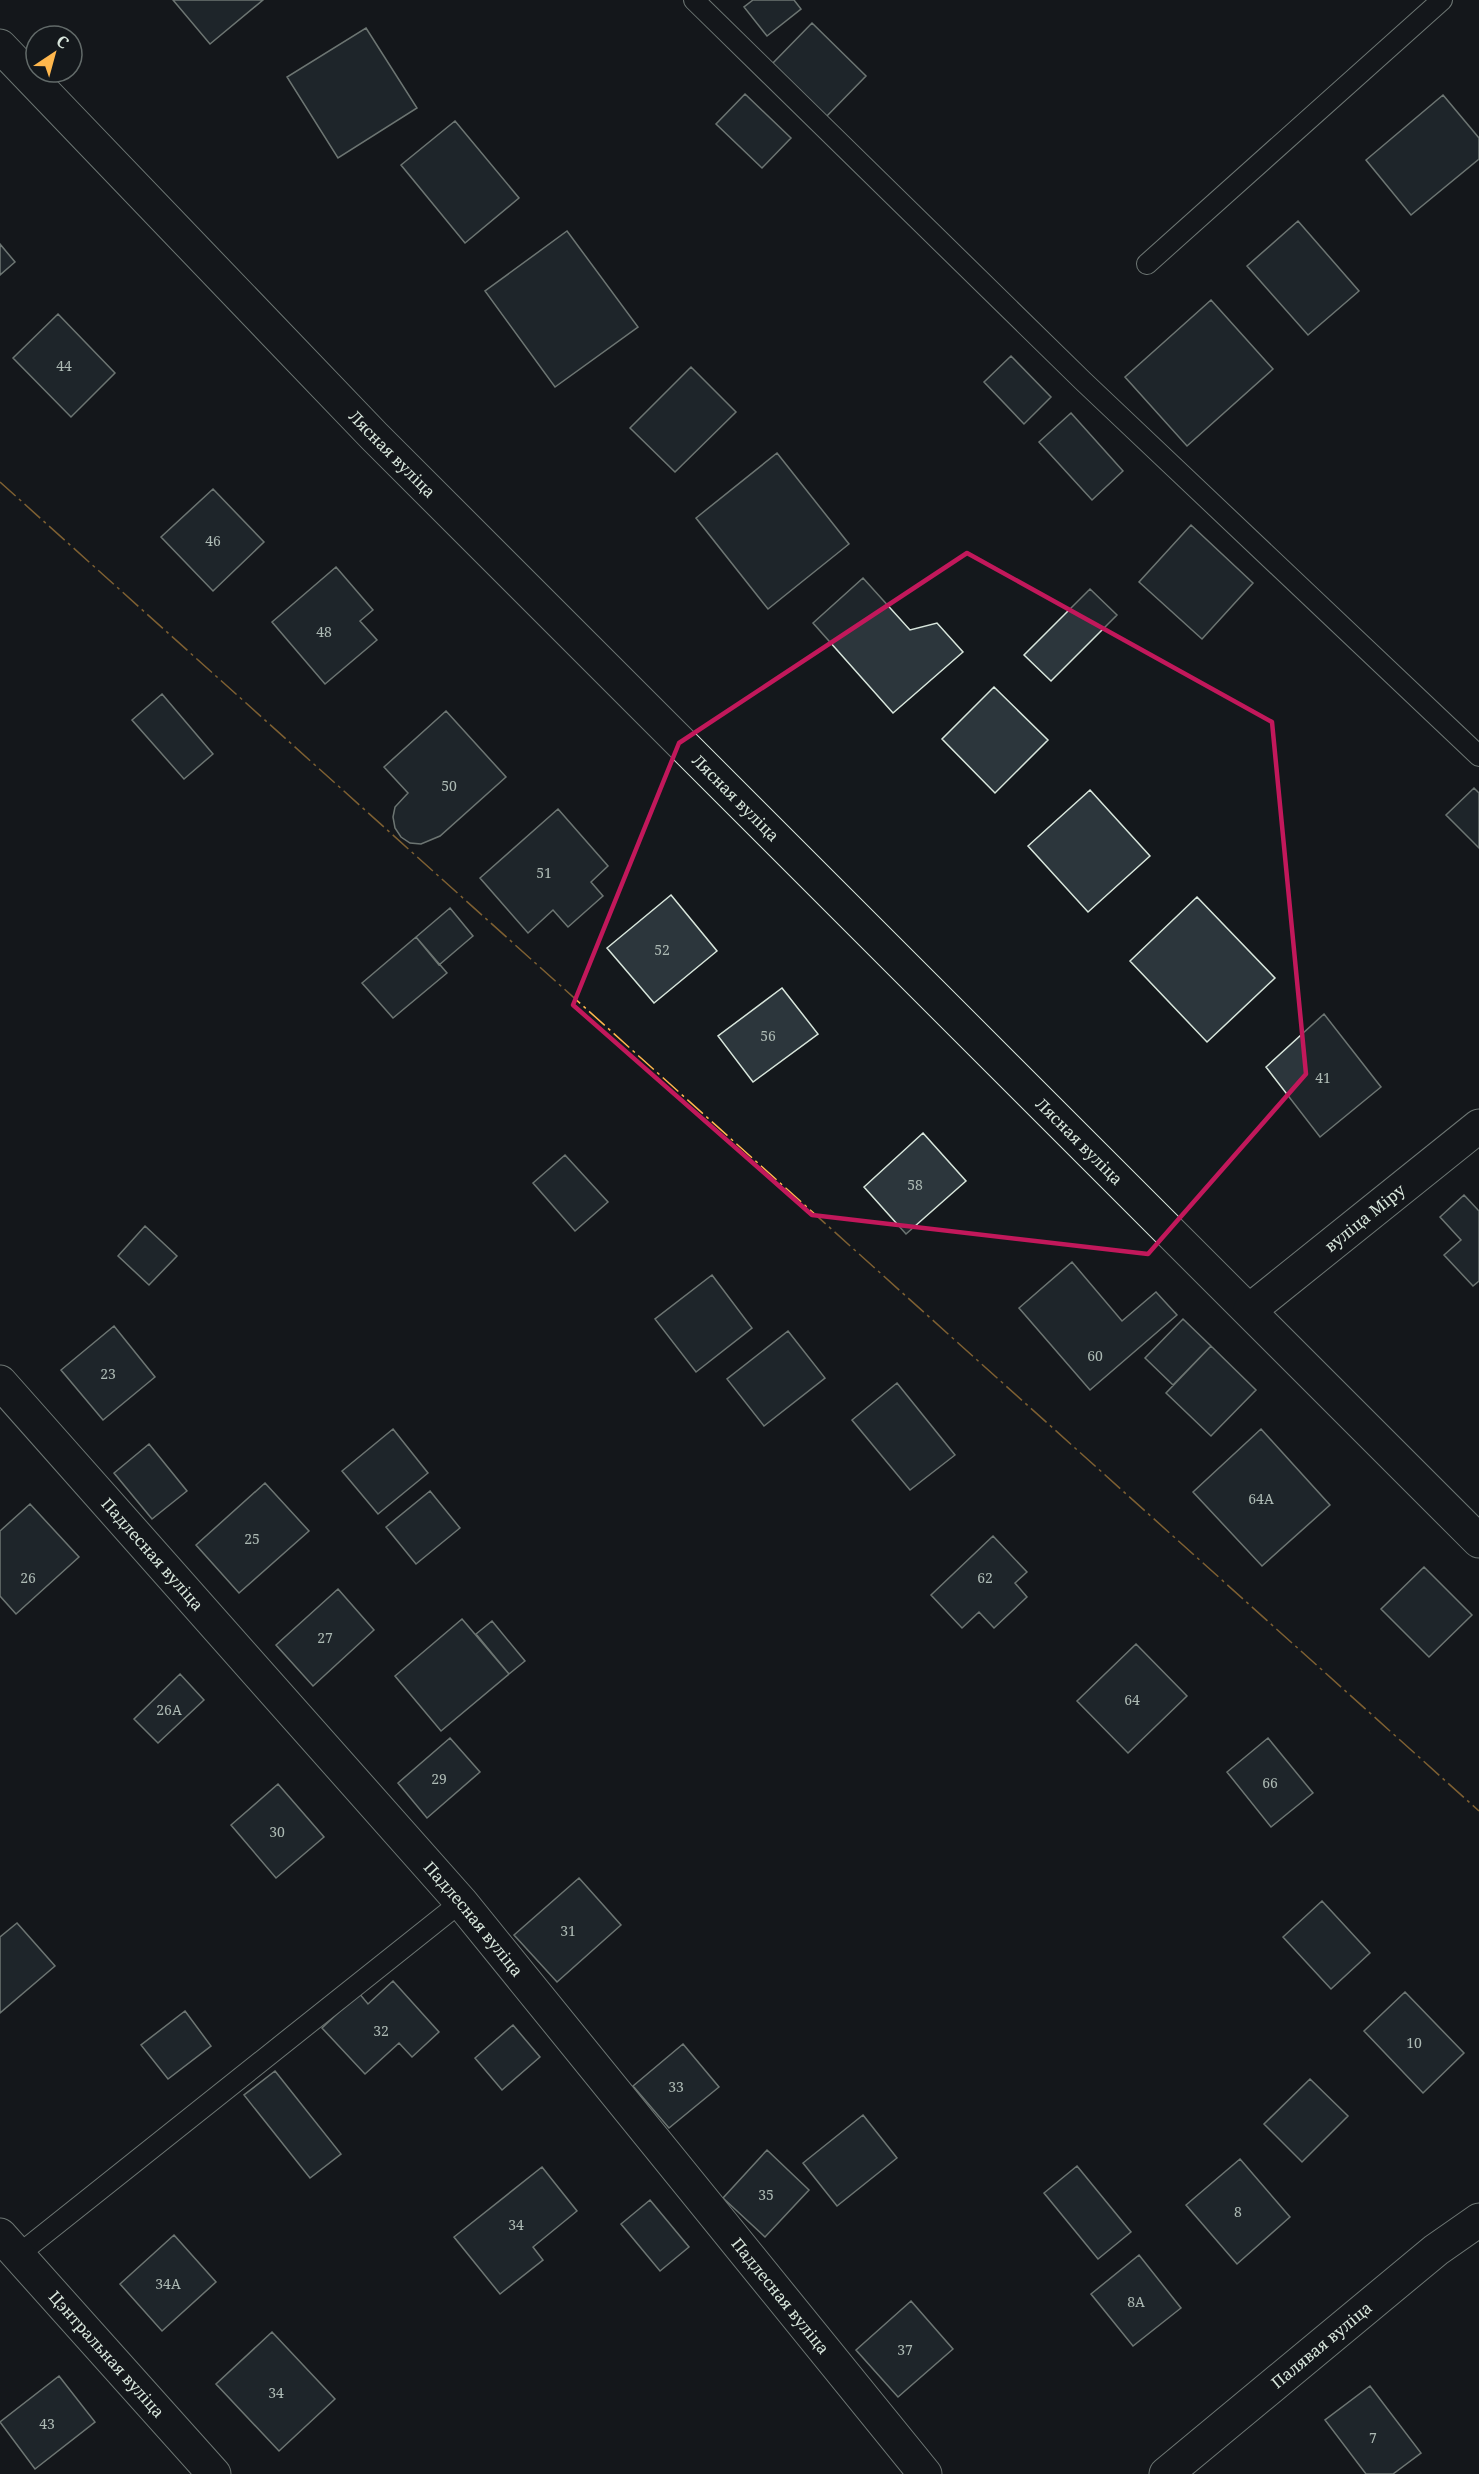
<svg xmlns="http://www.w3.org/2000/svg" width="1479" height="2474" viewBox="0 0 1479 2474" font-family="'Noto Serif',serif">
	<rect width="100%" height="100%" fill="#14181c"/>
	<path fill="#2c363c" stroke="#d8e6dc" stroke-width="1.5" d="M 173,0 L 263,0 L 210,44 Z
		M 753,0 L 794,0 L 801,9 L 767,36 L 744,7 Z
		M 812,23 L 866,76 L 825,118 L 771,65 Z
		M 366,28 L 417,108 L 338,158 L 287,77 Z
		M 745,94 L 791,138 L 762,168 L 716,124 Z
		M 1443,95 L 1479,138 L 1479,159 L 1411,215 L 1366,160 Z
		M 455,121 L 519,198 L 465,243 L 401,165 Z
		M 1298,221 L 1359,291 L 1308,335 L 1247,266 Z
		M 567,231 L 638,327 L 555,387 L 485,291 Z
		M 0,244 L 15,262 L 0,275 Z
		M 1211,300 L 1273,369 L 1187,446 L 1125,377 Z
		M 58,314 L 115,373 L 71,417 L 13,358 Z
		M 1011,356 L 1051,397 L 1024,424 L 984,382 Z
		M 691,367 L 736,412 L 675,472 L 630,428 Z
		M 1071,413 L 1123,471 L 1092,500 L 1039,442 Z
		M 777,453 L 849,544 L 768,609 L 696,518 Z
		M 213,489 L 264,542 L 213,591 L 161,537 Z
		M 1191,525 L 1253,583 L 1202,639 L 1139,582 Z
		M 336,567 L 373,610 L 360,621 L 377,640 L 325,684 L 272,622 Z
		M 863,578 L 910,630 L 937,623 L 963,652 L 893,713 L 813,623 Z
		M 1090,589 L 1117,615 L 1051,681 L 1024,655 Z
		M 994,687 L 1048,740 L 995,793 L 942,739 Z
		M 162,694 L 213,754 L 184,779 L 132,720 Z
		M 446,711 L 506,777 L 440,836 L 421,844 L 410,843 L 401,837 L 395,828 L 393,817 L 395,807 L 408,793 L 384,767 Z
		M 1474,788 L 1479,793 L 1479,848 L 1446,815 Z
		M 1090,790 L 1150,856 L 1088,912 L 1028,846 Z
		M 558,809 L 608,866 L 591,882 L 603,896 L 568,927 L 553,910 L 528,933 L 480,878 Z
		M 671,895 L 717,951 L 654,1003 L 607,948 Z
		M 1197,897 L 1275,978 L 1207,1042 L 1130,961 Z
		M 450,908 L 473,936 L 439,965 L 416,937 Z
		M 416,937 L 447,973 L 393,1018 L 362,983 Z
		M 782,988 L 818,1034 L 753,1082 L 718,1036 Z
		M 1324,1014 L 1381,1087 L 1320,1137 L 1266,1067 Z
		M 923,1133 L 966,1181 L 906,1234 L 864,1187 Z
		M 565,1155 L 608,1202 L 575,1231 L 533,1183 Z
		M 1464,1195 L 1479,1211 L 1479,1281 L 1473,1286 L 1444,1255 L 1461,1240 L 1440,1217 Z
		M 145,1226 L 177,1256 L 149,1285 L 118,1256 Z
		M 1072,1262 L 1122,1321 L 1156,1292 L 1177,1315 L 1090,1390 L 1019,1308 Z
		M 712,1275 L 752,1328 L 696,1372 L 655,1319 Z
		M 1183,1319 L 1211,1346 L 1173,1385 L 1145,1358 Z
		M 114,1326 L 155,1377 L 103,1420 L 61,1370 Z
		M 788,1331 L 825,1378 L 764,1426 L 727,1379 Z
		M 1211,1346 L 1256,1390 L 1211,1436 L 1166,1393 Z
		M 897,1383 L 955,1455 L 910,1490 L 852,1420 Z
		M 393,1429 L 428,1473 L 378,1514 L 342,1471 Z
		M 1261,1429 L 1330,1505 L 1262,1566 L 1193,1492 Z
		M 149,1444 L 187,1491 L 152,1519 L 114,1473 Z
		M 265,1483 L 309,1531 L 239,1593 L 196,1545 Z
		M 430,1491 L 460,1528 L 416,1564 L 386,1527 Z
		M 30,1504 L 79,1557 L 16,1614 L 0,1596 L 0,1531 Z
		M 993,1536 L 1027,1572 L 1015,1583 L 1027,1597 L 994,1628 L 979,1612 L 962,1628 L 931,1595 Z
		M 1424,1567 L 1472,1615 L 1429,1657 L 1381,1609 Z
		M 338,1589 L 374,1630 L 313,1686 L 276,1645 Z
		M 462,1619 L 509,1674 L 441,1731 L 395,1676 Z
		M 492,1621 L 525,1661 L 509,1674 L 476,1634 Z
		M 1136,1644 L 1187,1696 L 1128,1753 L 1077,1701 Z
		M 180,1674 L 204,1700 L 158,1743 L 134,1719 Z
		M 450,1738 L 480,1772 L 427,1818 L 398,1783 Z
		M 1268,1738 L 1313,1793 L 1271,1827 L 1227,1772 Z
		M 278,1784 L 324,1837 L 276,1878 L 231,1825 Z
		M 579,1878 L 621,1925 L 557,1982 L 514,1935 Z
		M 1322,1901 L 1370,1953 L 1331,1989 L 1283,1937 Z
		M 17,1923 L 55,1966 L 0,2013 L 0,1937 Z
		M 393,1981 L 439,2032 L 412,2057 L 399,2043 L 365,2074 L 322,2028 L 359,1993 L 368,2004 Z
		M 1405,1992 L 1464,2053 L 1423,2093 L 1364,2031 Z
		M 185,2011 L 211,2046 L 168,2079 L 141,2045 Z
		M 513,2025 L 540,2057 L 502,2090 L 475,2058 Z
		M 683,2044 L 719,2087 L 669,2128 L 633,2086 Z
		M 275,2071 L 341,2154 L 310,2178 L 244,2095 Z
		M 1310,2079 L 1348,2116 L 1302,2162 L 1264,2124 Z
		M 863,2115 L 897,2158 L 837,2206 L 803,2163 Z
		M 767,2150 L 809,2190 L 765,2237 L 723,2198 Z
		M 1240,2159 L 1290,2217 L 1237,2264 L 1186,2205 Z
		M 1077,2166 L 1131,2232 L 1098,2259 L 1044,2193 Z
		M 542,2167 L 577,2211 L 533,2247 L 543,2260 L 500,2294 L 454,2237 Z
		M 650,2200 L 689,2247 L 660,2271 L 621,2224 Z
		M 174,2235 L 216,2282 L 162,2331 L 120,2284 Z
		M 1139,2255 L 1181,2308 L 1133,2346 L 1091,2294 Z
		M 911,2301 L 953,2349 L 898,2397 L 856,2350 Z
		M 272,2332 L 335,2399 L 279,2451 L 216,2384 Z
		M 59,2376 L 95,2422 L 35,2469 L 0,2422 Z
		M 1370,2386 L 1421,2453 L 1393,2474 L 1366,2474 L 1325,2420 Z"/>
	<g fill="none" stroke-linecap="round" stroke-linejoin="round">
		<defs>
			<path id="service" d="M 694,0 L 1083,381 L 1479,756
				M 1147,264 L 1442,0
				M 18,2255 L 461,1902"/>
			<g id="minor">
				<path id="s1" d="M 0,46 L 374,436 L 1479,1541"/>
				<path id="s2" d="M 1250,1310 L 1479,1126"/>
				<path id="s3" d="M 0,1382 L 461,1902 L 925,2474"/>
				<path id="s4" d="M 0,2235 L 214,2474"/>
			</g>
			<g id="secondary">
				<path id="s5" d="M 1166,2474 L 1436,2250 L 1479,2220"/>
			</g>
		</defs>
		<use href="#service" stroke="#d8e6dc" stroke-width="22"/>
		<use href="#minor" stroke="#d8e6dc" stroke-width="35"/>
		<use href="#secondary" stroke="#d8e6dc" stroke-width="35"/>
		<use href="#service" stroke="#14181c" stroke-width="20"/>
		<use href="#minor" stroke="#14181c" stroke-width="33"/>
		<use href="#secondary" stroke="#14181c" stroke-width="33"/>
		<path stroke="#ffb74d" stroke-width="1.5" stroke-dasharray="21 4.5 3 4.5" stroke-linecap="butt" d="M 0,482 L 1479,1811"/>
	</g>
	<path d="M0 0H1479V2474H0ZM 967,553 L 1272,722 L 1306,1074 L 1148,1254 L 812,1215 L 573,1005 L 679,743 Z" fill="#14181c" fill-opacity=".55" fill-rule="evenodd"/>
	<path fill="none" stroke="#c2185b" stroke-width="4.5" stroke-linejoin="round" d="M 967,553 L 1272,722 L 1306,1074 L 1148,1254 L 812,1215 L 573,1005 L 679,743 Z"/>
	<g text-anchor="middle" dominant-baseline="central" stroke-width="4.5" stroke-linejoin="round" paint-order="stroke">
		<g font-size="14" fill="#adbab4">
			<text x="64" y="365">44</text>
			<text x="213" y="540">46</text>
			<text x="324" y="631">48</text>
			<text x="449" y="785">50</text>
			<text x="544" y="872">51</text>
			<text x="662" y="949">52</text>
			<text x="768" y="1035">56</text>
			<text x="1323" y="1077">41</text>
			<text x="915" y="1184">58</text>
			<text x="1095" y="1355">60</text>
			<text x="108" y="1373">23</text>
			<text x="1261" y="1498">64А</text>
			<text x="252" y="1538">25</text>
			<text x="28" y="1577">26</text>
			<text x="985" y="1577">62</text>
			<text x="325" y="1637">27</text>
			<text x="1132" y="1699">64</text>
			<text x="169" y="1709">26А</text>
			<text x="439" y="1778">29</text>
			<text x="1270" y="1782">66</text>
			<text x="277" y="1831">30</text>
			<text x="568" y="1930">31</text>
			<text x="381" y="2030">32</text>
			<text x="1414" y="2042">10</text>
			<text x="676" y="2086">33</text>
			<text x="766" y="2194">35</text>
			<text x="1238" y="2211">8</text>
			<text x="516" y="2224">34</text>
			<text x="168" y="2283">34А</text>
			<text x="1136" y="2301">8А</text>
			<text x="905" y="2349">37</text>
			<text x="276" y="2392">34</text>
			<text x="47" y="2423">43</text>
			<text x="1373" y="2437">7</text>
		</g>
		<g font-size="16" fill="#d8e6dc" stroke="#14181c">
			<text stroke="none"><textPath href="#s1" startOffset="566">Лясная вуліца</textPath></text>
			<text stroke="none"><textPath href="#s1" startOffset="1052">Лясная вуліца</textPath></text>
			<text stroke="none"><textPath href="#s1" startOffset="1538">Лясная вуліца</textPath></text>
			<text stroke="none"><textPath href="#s2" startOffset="147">вуліца Міру</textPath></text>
			<text stroke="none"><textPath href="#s3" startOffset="230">Падлесная вуліца</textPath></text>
			<text stroke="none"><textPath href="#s3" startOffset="716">Падлесная вуліца</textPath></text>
			<text stroke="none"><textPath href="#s3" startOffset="1202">Падлесная вуліца</textPath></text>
			<text stroke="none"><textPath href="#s5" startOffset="202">Палявая вуліца</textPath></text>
			<text stroke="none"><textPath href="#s4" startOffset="160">Цэнтральная вуліца</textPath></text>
		</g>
	</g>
	<g transform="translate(54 54) rotate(36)"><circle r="28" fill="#14181c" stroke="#626a69" stroke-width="1.5"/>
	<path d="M0-4.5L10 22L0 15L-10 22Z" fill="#ffb74d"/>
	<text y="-9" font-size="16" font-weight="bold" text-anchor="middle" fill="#d8e6dc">С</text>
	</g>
</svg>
